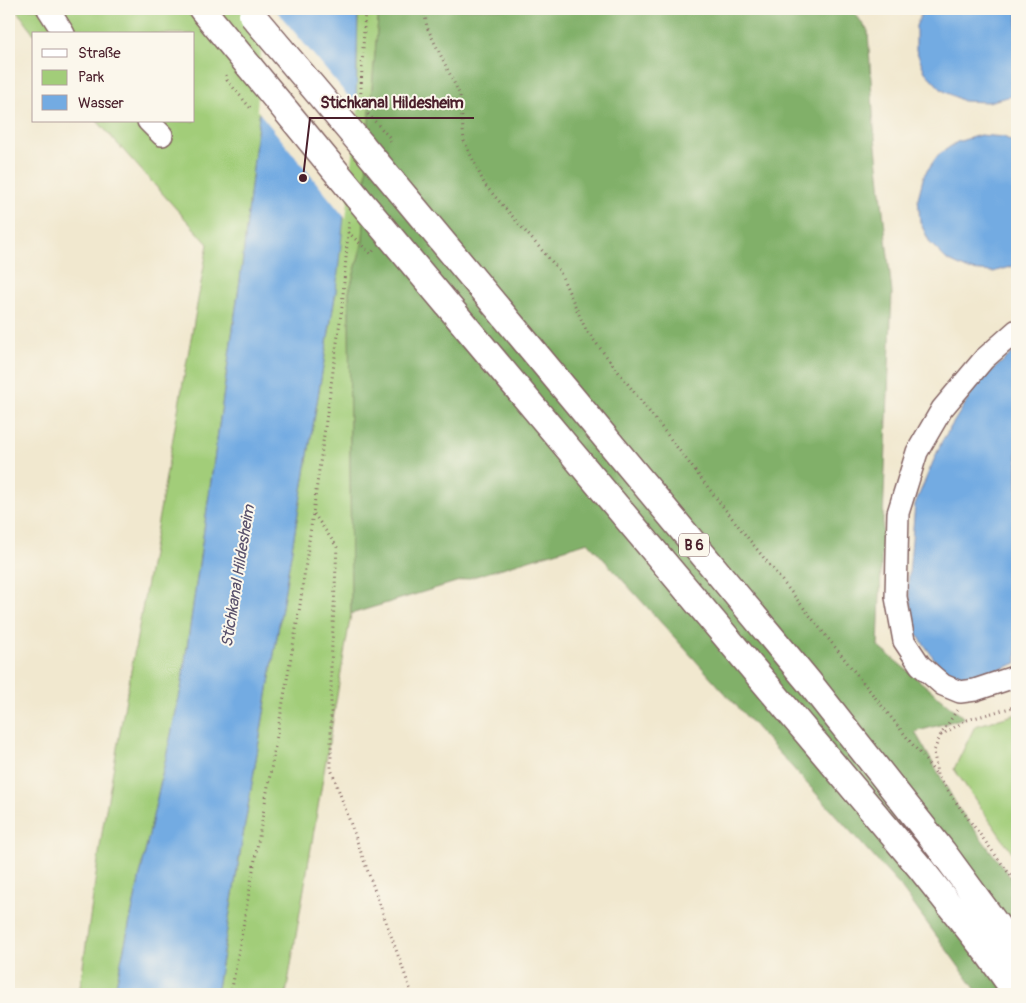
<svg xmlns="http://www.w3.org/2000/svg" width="1026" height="1003" viewBox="0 0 1026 1003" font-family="Pangolin,sans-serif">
	<rect width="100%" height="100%" fill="#fbf7ec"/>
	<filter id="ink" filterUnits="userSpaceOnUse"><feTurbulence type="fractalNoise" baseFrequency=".02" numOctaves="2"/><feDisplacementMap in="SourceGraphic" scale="10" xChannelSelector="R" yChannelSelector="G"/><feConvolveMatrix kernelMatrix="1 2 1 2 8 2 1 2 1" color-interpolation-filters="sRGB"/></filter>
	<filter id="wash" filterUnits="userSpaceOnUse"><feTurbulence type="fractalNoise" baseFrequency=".0096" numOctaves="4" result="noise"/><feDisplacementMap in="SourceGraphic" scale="20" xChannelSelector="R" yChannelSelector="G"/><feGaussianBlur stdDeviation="1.12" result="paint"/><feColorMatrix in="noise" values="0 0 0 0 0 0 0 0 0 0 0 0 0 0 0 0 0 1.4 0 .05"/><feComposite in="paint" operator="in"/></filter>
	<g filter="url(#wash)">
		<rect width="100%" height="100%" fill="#f1e8cf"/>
		<path fill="#a2cd79" stroke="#767652" d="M 16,9 L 267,9 L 351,151 L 356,104 L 358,9 L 379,9 L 369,122 L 363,241 L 349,292 L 351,614 L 286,994 L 216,994 L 336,291 L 263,66 L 259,116 L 242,266 L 181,689 L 114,994 L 79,994 L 103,826 L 208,244 L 97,121 L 194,121 L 194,34 L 34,34 Z
			M 1017,714 L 1017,860 L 954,769 L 975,726 Z"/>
		<path fill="#81b069" stroke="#66684a" d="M 379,9 L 852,9 L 868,31 L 874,128 L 892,293 L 878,646 L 964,718 L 915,732 L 959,809 L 1017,886 L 1017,994 L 979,994 L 900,886 L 588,542 L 351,614 L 349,292 L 363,241 L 369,122 Z"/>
		<path fill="#73abe2" stroke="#5e6586" d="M 267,9 L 358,9 L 356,104 L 336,291 L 216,994 L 114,994 L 181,689 L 242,266 L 259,116 Z
			M 923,9 L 1017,9 L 1017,90 L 1011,96 L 988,102 L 963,101 L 942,90 L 925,72 L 916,50 L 916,26 Z
			M 980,135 L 1004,137 L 1017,144 L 1017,265 L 993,272 L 969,270 L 947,260 L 930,243 L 920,222 L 918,198 L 924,175 L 938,155 L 957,142 Z
			M 1017,349 L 1017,663 L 985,675 L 958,676 L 938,664 L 916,633 L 908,587 L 915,504 L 942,441 L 978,383 Z"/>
		<path fill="#f1e8cf" d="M 264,9 L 275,9 L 358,108 L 346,219 L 257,110 Z"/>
	</g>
	<g filter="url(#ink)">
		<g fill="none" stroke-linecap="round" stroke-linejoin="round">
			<defs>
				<path id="minor" d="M 48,9 L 64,34
					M 148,121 L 162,135
					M 1017,330 L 984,359 L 942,409 L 917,452 L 898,513 L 896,597 L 904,641 L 920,665 L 943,685 L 960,692 L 975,690 L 1017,676"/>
				<path id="major" d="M 202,9 L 249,66
					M 362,145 L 808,681 L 943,852 L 1017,953
					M 357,197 L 922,870 L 989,955 L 1017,994"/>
			</defs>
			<use href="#minor" stroke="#846564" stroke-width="24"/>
			<use href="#major" stroke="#846564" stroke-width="29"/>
			<path stroke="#846564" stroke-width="3" stroke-dasharray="1 4" stroke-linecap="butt" d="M 424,9 L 427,27 L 460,95 L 464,141 L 485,185 L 559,270 L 586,330 L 724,508 L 937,775
				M 226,75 L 227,80 L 252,110
				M 360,108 L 365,9
				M 368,114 L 390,138 L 390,142
				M 348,232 L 371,254 L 374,250
				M 314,514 L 337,547 L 331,665 L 331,769 L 412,994
				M 957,710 L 940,736 L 934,751 L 937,775 L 961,809 L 1017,884
				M 941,735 L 967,720 L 1017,706
				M 231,994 L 299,612 L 342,307 L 349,221"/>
			<use href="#minor" stroke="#fff" stroke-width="21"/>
			<use href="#major" stroke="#fff" stroke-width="26"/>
			<defs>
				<path id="major-bridge" d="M 252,15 L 362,145
					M 249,66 L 357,197"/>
			</defs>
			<use href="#major-bridge" stroke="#846564" stroke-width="29" stroke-linecap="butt"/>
			<use href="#major-bridge" stroke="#fff" stroke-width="26"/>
		</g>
	</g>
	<g text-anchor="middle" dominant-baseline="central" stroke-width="4" stroke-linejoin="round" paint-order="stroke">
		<rect fill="#fbf7ec" stroke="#7f6065" stroke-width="1" x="679" y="533.5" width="30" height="23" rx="4"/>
		<g font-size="14" font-weight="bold" fill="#4a1f2b">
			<text x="694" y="545">B 6</text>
		</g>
		<g font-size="16" font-style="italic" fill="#58506b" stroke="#fbf7ec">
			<text transform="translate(238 576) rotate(-81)">Stichkanal Hildesheim</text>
		</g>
	</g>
	<path fill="none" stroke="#4a1f2b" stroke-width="2" d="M303 178L310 118H474"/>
	<circle fill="#4a1f2b" stroke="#fbf7ec" stroke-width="2" cx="303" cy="178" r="5"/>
	<g font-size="16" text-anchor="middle" font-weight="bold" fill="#4a1f2b" stroke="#fbf7ec" stroke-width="4" stroke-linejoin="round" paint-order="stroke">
		<text x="392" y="108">Stichkanal Hildesheim</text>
	</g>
	<rect width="1026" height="1003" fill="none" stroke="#fbf7ec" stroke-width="30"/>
	<rect x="32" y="32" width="162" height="90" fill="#fbf7ec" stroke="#b4a19f"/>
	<rect x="42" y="49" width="25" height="8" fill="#ffffff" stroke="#b4a19f"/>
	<text x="78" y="58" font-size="15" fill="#4a1f2b">Straße</text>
	<rect x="42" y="70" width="25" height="15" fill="#a2cd79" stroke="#b4a19f"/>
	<text x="78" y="82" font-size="15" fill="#4a1f2b">Park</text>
	<rect x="42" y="95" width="25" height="15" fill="#73abe2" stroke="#b4a19f"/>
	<text x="78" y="108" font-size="15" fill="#4a1f2b">Wasser</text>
</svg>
